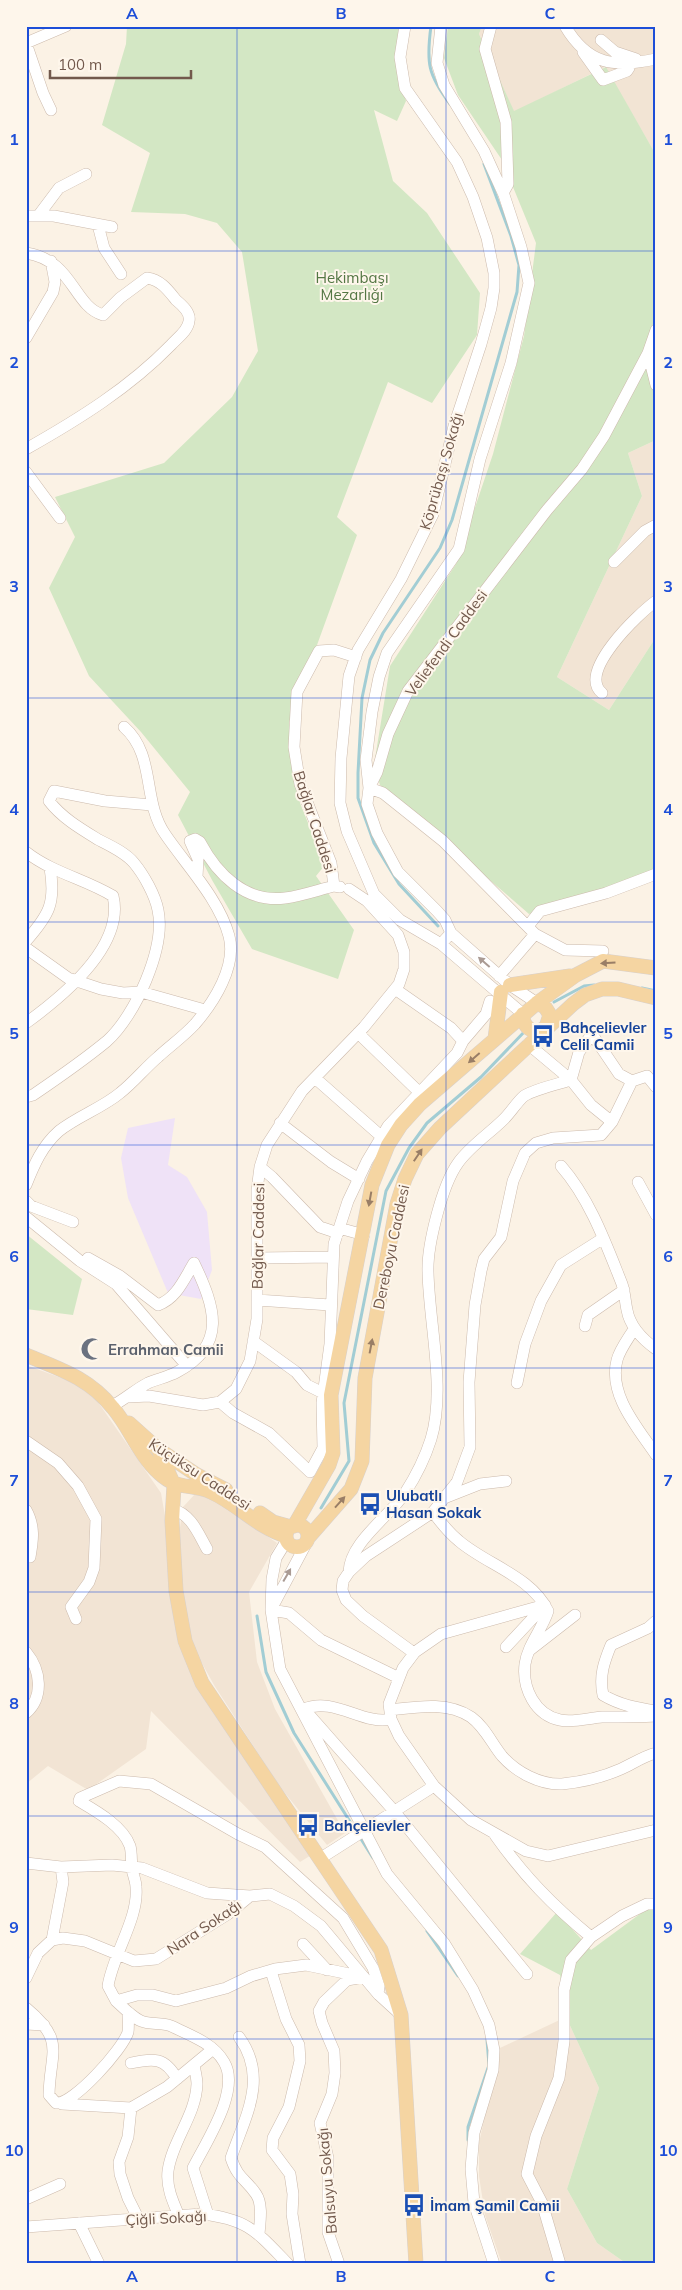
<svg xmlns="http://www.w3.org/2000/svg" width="682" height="2290" viewBox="0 0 682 2290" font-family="Mulish,sans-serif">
	<rect width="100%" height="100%" fill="#fbf2e5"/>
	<path fill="#f2e4d4" d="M 482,26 L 656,26 L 656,155 L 605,67 L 514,112 L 479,34 Z
		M 656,440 L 656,637 L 609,710 L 557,677 L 642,496 L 628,453 Z
		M 26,1365 L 75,1383 L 98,1402 L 161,1493 L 169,1539 L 170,1588 L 178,1644 L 196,1680 L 313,1854 L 300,1862 L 151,1711 L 146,1749 L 88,1790 L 48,1766 L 26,1784 Z
		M 195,1494 L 215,1500 L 277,1543 L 249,1592 L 257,1662 L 275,1709 L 345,1833 L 327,1845 L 280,1787 L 214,1685 L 198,1656 L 187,1624 L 176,1555 L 183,1507 Z
		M 566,2017 L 599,2088 L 567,2189 L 597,2243 L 627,2264 L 502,2264 L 485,2215 L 479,2176 L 479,2143 L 500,2048 Z"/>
	<path fill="#efe2f7" d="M 175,1118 L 168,1165 L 187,1177 L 207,1212 L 212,1270 L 201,1299 L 168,1293 L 128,1198 L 121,1158 L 128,1128 Z"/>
	<path fill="#d3e7c4" d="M 127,26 L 401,26 L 400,79 L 406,101 L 397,121 L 374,110 L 393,181 L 427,213 L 480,293 L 477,335 L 432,403 L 388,382 L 337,517 L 357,535 L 289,722 L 300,803 L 325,865 L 316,876 L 354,930 L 338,979 L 252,949 L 212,880 L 178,815 L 190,792 L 141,732 L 89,676 L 49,588 L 75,537 L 55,497 L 164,463 L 232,397 L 258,351 L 242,252 L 217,223 L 185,214 L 131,212 L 150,153 L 102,125 L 126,44 Z
		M 448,26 L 482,26 L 479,34 L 514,111 L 606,67 L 656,155 L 656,440 L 628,453 L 642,496 L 557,677 L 609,710 L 656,637 L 656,874 L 529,914 L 380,785 L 374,765 L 390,666 L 456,564 L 493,454 L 524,336 L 536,243 L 502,160 L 458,95 L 444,58 Z
		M 26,1234 L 82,1279 L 73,1315 L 26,1309 Z
		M 648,1908 L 656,1909 L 656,2264 L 627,2264 L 597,2243 L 567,2189 L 599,2088 L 566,2017 L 560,1975 L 520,1954 L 557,1912 L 591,1950 Z"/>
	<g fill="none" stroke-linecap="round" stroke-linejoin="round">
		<path stroke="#a2cdd4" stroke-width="3" d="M 431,26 C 426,63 428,75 450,104
			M 438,926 L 399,884 L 374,843 L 358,798 L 358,773 L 362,698 L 370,660 L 383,633 L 440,548 L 452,520 L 517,292 L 519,265 L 511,236 L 484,164
			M 642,988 L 656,991
			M 554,1002 L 584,986 L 594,985
			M 321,1508 L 349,1461 L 344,1403 L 386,1191 L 409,1148 L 427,1123 L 481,1077 L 526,1030
			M 257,1616 L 266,1672 L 294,1733 L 373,1858
			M 427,1931 L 458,1976
			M 468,2140 L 468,2127 L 489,2065 L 487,2040"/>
		<defs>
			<path id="minor" d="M 405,26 L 400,57 L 405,88 L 457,162 L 473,197 L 487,238 L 494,273 L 494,288 L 491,308 L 481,344 L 454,426 L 433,514 L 401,579 L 358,650 L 349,676 L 341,758 L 340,803 L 347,831 L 374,894 L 400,920 L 441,944 L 523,1014
				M 441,26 L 437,63 L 444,85 L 484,151 L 504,195 L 521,247 L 529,283 L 511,363 L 480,459 L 459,549 L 387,653 L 379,677 L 372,712 L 366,760 L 369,788 L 367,804 L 377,833 L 398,872 L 437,911 L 445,920 L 451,933 L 441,944
				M 491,26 L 485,49 L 506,122 L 508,184 L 503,193
				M 565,26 C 588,65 614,68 656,59
				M 601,40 L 615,52 L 636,59
				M 26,43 L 43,93 L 51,110
				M 26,43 L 66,26
				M 583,52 L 603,80 L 627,71 L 629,68 L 628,62
				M 26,216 L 54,216 L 112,227
				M 38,216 L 59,188 L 86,174
				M 98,225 L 104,248 L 121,274
				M 26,253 C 73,260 73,306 103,315 L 120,298 L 147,278 C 161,280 168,290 176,300 C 182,305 191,313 189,321 C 188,331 177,338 171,345 C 129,388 79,419 26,449
				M 656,330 L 648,353 L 656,385
				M 26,338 L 53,292 L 55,282 L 51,261
				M 26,472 L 60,518
				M 614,562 L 645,531 L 656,525
				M 602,693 C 577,672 638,614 656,601
				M 26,852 C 53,873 85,879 113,896 C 125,946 62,997 26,1023
				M 197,877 L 198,859 L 190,841 L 195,839 L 200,842 C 217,874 245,903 285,898 C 301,896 318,890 334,886 L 340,887
				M 334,886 L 331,863 L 300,784 L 294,747 L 297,692 L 319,651 L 334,650 L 356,657
				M 528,926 L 540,911 L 606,893 L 656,874
				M 451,933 L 510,985 L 537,1003
				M 535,934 L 565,950 L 603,951
				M 26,941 C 49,915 56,903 50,868
				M 26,948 L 68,978 L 101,989 L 123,993 L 141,992 L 205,1010
				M 499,976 L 535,934 L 443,841 L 383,793 L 369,788 L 377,772 L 388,734 L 408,691 L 547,510 L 582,469 L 604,436 L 648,353
				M 358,1033 L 420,1093
				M 463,1041 L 486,1014 L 490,1001
				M 528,1044 L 571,1080 L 591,1105 L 612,1122
				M 315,1078 L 382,1137
				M 571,1080 L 579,1052 L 592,1034 L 619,1074 L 632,1081
				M 26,1097 L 33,1095 C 58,1078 84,1060 107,1041 C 135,1016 166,948 158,910 C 155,895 144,875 134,863 C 126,853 111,846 99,840 C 81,829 62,818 49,801 L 54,791 L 105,801 L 152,805
				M 280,1123 L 331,1162 L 359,1179
				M 561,1166 C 590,1199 606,1244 622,1284 C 625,1293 625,1301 627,1310 C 630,1327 642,1339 656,1349
				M 260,1167 L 272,1177 L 320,1227 L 338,1233
				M 638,1182 L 656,1215
				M 26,1185 C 34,1165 42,1146 59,1131 C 78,1116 102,1108 120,1093 C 134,1082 145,1068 158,1057 C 170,1046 184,1036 195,1024 C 214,1002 237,966 229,936 C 219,899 186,865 165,834 C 142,801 156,755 124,727
				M 26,1201 L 31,1206 L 73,1222
				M 26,1217 L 80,1261 L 116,1284 L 187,1366
				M 339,1228 L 364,1235
				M 88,1258 L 120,1276 L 158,1305 C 177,1298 184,1279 194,1263
				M 258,1258 L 333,1257
				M 257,1300 L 330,1305
				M 585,1326 L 588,1315 L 624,1290
				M 634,1329 C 628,1339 620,1349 617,1360 C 608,1395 638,1428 656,1455
				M 253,1341 L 296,1372 L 307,1385 L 323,1393
				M 517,1383 L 525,1344 L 541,1301 L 561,1265 L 602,1239
				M 128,1397 L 149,1396 L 203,1405 L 220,1402 L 236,1389 L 250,1361 L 257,1319 L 257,1190 L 260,1167 L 267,1145 L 302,1091 L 364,1027 L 399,984 L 404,969 L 404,952 L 398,935 L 367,901 L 349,889
				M 220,1402 L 233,1413 L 269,1433 L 310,1472 L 323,1448 L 322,1403 L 330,1344 L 334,1244 L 348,1201 L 367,1161 L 388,1126 L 457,1053 L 463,1041 L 451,1028 L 395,989
				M 112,1406 C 124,1400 136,1389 148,1383 C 157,1379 168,1377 177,1372 C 228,1345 215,1307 194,1263
				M 26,1441 L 58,1463 L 78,1486 L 96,1519 L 94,1568 L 89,1582 L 71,1607 L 76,1619
				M 447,1497 L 480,1484 L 506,1481
				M 172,1509 C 191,1514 198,1533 207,1549
				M 26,1510 C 35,1526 33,1540 30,1557
				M 433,1512 C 441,1523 449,1533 459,1541 C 487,1565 531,1576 548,1611 C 542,1630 528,1644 525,1664 C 522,1688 535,1715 560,1720 C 574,1723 588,1718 602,1717 C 620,1717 638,1717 656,1716
				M 287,1540 L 276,1558 L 272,1579 L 271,1610 L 280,1669 L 387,1874 L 444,1943 L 473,1990 L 489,2025 L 494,2050 L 493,2070 L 474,2133 L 471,2169 L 474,2203 L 494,2264
				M 349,1572 C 350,1542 389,1517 405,1493 C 416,1476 425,1458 431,1439 C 446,1390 429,1323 428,1272 C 427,1246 442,1185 458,1163 C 470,1146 489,1134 504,1119 C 511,1112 517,1102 524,1096 C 535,1089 558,1084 571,1080
				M 274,1604 L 307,1542
				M 271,1610 L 289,1613 L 321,1640 L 399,1678
				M 656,1621 L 648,1628 L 611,1645 C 604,1662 599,1676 603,1695 C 620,1705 636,1708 656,1711
				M 506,1647 L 545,1605
				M 530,1650 L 575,1615
				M 26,1652 C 41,1670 44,1697 26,1713
				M 414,1653 L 363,1616 L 346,1600 L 342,1590 L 343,1581 L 349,1572 L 366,1556 L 433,1512 L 457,1482 L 470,1447 L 469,1382 L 475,1305 L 481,1271 L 484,1259 L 501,1237 L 513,1181 L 525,1153 L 536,1143 L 553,1138 L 601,1135 L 612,1122 L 632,1081 L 647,1076 L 656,1087
				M 304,1709 L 394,1811 L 527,1974
				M 304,1709 C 334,1696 364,1726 391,1719
				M 390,1710 C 416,1707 447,1701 471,1717 C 485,1727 492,1744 502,1756 C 516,1772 540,1785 562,1784 C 582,1782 603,1777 621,1769 C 632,1764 644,1756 656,1753
				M 434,1786 L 399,1736 L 391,1719 L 389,1704 L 403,1668 L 415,1652 L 441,1634 L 545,1605
				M 495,1835 C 524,1876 552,1905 591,1937
				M 321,1858 L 434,1786 L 471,1820 L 526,1851 L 548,1856 L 656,1830
				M 26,1863 L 61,1867 L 112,1865 L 142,1868 L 207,1893 L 250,1896
				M 52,1940 L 63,1938 L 85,1941 L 134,1961 L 156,1959 L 228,1914 L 250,1896 L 270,1894 L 294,1906 L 321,1926 L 378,1994 L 401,2015
				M 303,1944 L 327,1970
				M 271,1971 L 286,2019 L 299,2045 L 300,2061 L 289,2107 L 273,2138 L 272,2150 L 290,2174 L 293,2194 L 292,2214 L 300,2264
				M 26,1978 L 38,1953 L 52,1940 L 63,1882 L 61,1867
				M 116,2001 L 137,1995 L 153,1995 L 176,2001 L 226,1988 L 251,1976 L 275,1969 L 306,1965 L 359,1976
				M 26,2008 C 66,2041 50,2051 49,2095 L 56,2103 C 73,2105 123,2049 128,2032 C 129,2026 128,2018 128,2012 L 116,2001 L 108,1986 C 113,1954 139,1918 136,1887 C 136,1881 133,1875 132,1869 C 131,1861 132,1853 130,1846 C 123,1826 96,1811 79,1801 L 80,1798 L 119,1781 L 151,1784 L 238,1834 L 265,1847 L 343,1918 L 373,1968 L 379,1986 L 378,1994
				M 128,2012 C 132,2015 136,2019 141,2021 C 150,2025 161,2022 171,2026 C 190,2035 213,2043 224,2062 C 241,2090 206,2142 193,2168 L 208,2215
				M 26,2024 L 44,2025
				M 239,2037 C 269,2078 245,2117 231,2158 C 238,2179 245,2178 256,2194 C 263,2204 260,2222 259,2234
				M 131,2063 C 153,2058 165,2057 177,2079
				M 62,2104 L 131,2108 L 128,2137 L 119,2162 L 120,2174 L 128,2198 L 138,2218
				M 131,2108 L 167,2087 L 213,2049
				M 26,2199 L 60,2184
				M 179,2216 C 173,2202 166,2187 168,2171 C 172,2141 196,2115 197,2084 C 197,2078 195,2071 194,2065
				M 79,2223 L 99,2264
				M 26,2227 L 202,2214 C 248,2219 257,2232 288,2264
				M 339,2264 L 328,2232 L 328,2158 L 320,2123 L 332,2094 L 335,2073 L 334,2051 L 322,2023 L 319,2011 L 324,2002 L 347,1980 L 364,1977
				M 560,2264 L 542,2203 L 527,2174 L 536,2136 L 559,2078 L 564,2041 L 564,1990 L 571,1960 L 591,1937 L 622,1916 L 647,1904 L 656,1904"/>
			<path id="major" d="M 510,985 L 570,976
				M 523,1014 C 522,1028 535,1036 546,1027 L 550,1015 L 545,1007 L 537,1003
				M 495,1039 L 501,992
				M 26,1355 C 60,1369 89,1378 113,1408 C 130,1428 139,1455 159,1473 C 178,1491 191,1483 211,1492 C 238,1504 258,1528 286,1536
				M 129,1423 L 158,1449 L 197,1475 L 226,1490
				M 158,1449 L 174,1485 L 172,1521 L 176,1591 L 185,1641 L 202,1683 L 381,1950 L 401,2015 L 416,2264
				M 260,1513 L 273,1522 L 291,1527
				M286 1536a11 11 0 1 1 22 0a11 11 0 1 1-22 0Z
				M 294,1526 L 329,1465 L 333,1453 L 331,1395 L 372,1185 L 388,1145 L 401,1125 L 420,1104 L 537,1003 L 576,975 L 603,961 L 656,968
				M 308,1538 L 351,1489 L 362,1461 L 365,1378 L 397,1204 L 405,1179 L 417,1154 L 440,1128 L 573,1004 L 585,995 L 602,989 L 618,989 L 656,998"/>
		</defs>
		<use href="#minor" stroke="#ccbaac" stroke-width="12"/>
		<use href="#major" stroke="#d8d1cd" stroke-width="15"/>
		<use href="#minor" stroke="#fff" stroke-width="11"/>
		<use href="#major" stroke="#f5d5a2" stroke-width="14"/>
	</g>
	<defs><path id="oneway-solid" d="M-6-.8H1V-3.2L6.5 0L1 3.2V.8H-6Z" transform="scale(1.25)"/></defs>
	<g fill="#aa9b94">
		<use href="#oneway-solid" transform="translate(484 962) rotate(-139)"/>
		<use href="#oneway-solid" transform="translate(287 1575) rotate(-60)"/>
	</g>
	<g fill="#997e66">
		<use href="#oneway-solid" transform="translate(608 963) rotate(177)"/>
		<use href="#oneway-solid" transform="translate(474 1058) rotate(139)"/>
		<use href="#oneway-solid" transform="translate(418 1155) rotate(-56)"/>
		<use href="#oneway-solid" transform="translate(370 1199) rotate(100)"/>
		<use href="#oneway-solid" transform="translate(371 1346) rotate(-79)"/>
		<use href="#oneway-solid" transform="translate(340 1502) rotate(-48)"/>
	</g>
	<path fill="none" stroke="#1d4ed8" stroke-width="1" stroke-opacity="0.55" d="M 237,26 L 237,2264M 446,26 L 446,2264M 26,251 L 656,251M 26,474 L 656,474M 26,698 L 656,698M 26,922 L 656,922M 26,1145 L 656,1145M 26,1368 L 656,1368M 26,1592 L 656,1592M 26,1816 L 656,1816M 26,2039 L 656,2039"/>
	<defs>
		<symbol id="bus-bare" viewBox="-9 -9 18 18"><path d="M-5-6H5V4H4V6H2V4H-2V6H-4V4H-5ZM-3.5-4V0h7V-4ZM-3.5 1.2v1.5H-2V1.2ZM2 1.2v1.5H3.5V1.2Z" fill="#1a4fb4" stroke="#fef6eb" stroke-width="2.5" paint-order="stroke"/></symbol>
		<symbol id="mosque-bare" viewBox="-9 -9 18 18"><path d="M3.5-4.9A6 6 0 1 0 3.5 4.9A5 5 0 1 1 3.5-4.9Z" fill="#6b7280" stroke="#fef6eb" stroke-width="2.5" paint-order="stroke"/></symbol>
	</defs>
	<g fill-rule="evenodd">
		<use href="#bus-bare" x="527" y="1020" width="32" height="32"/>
		<use href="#mosque-bare" x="76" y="1333" width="32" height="32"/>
		<use href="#bus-bare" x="354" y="1488" width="32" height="32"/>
		<use href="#bus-bare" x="292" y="1809" width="32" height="32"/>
		<use href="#bus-bare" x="398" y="2189" width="32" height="32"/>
	</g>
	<g text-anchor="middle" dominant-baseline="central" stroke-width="4" stroke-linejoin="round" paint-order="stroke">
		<g font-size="15" fill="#547744" stroke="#fef6eb">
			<text x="352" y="277">Hekimbaşı<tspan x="352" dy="17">Mezarlığı</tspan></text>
		</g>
		<g font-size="15" fill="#72594c" stroke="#fef6eb">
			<text transform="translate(441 471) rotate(-74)">Köprübaşı Sokağı</text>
			<text transform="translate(446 643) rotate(-54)">Veliefendi Caddesi</text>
			<text transform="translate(315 822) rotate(72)">Bağlar Caddesi</text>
			<text transform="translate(258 1236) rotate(-89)">Bağlar Caddesi</text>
			<text transform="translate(391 1247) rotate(-78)">Dereboyu Caddesi</text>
			<text transform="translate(200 1474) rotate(33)">Küçüksu Caddesi</text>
			<text transform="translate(204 1927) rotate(-34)">Nara Sokağı</text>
			<text transform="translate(327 2181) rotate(-95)">Balsuyu Sokağı</text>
			<text transform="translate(166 2218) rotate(-3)">Çiğli Sokağı</text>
		</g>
		<g font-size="15" font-weight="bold" fill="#164399" stroke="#fef6eb" text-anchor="start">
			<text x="560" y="1027">Bahçelievler<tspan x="560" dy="17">Celil Camii</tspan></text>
			<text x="386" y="1495">Ulubatlı<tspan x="386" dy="17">Hasan Sokak</tspan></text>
			<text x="324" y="1825">Bahçelievler</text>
			<text x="430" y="2205">İmam Şamil Camii</text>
		</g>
		<g font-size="15" font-weight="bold" fill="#5b616d" stroke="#fef6eb" text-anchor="start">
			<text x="108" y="1349">Errahman Camii</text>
		</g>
	</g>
	<rect width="682" height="2290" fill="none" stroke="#fef6eb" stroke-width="55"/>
	<path d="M50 70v8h141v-8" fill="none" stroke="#72594c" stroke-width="2.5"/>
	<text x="58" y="70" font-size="15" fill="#72594c" stroke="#fef6eb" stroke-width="4" paint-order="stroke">100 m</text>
	<rect x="28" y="28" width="626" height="2234" fill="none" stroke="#1d4ed8" stroke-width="2"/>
	<g font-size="16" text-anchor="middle" font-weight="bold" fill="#1d4ed8">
		<text x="132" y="19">A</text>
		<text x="341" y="19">B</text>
		<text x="550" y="19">C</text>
		<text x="14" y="145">1</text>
		<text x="668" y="145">1</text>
		<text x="14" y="368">2</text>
		<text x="668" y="368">2</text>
		<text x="14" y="592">3</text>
		<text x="668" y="592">3</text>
		<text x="14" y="815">4</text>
		<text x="668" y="815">4</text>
		<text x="14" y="1039">5</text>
		<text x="668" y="1039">5</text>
		<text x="14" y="1262">6</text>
		<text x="668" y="1262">6</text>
		<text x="14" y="1486">7</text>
		<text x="668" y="1486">7</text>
		<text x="14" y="1709">8</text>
		<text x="668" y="1709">8</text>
		<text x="14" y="1933">9</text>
		<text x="668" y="1933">9</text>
		<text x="14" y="2156">10</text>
		<text x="668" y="2156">10</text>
		<text x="132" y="2282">A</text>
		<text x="341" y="2282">B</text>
		<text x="550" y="2282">C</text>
	</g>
</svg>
